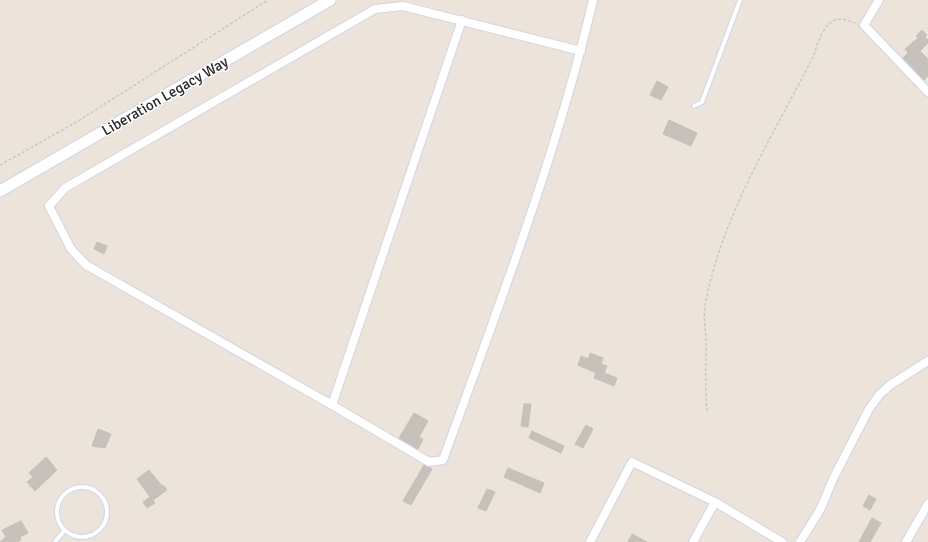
<svg xmlns="http://www.w3.org/2000/svg" width="928" height="542" viewBox="0 0 928 542" font-family="Signika,sans-serif">
	<rect width="100%" height="100%" fill="#ece4db"/>
	<path fill="#c7c1bb" stroke="#c7c0b5" d="M 922,30 L 927,35 L 925,37 L 928,40 L 928,43 L 920,51 L 928,59 L 928,76 L 924,80 L 903,58 L 908,53 L 905,49 L 918,38 L 916,36 Z
		M 657,81 L 668,87 L 661,100 L 650,95 Z
		M 669,120 L 697,133 L 691,146 L 663,134 Z
		M 97,242 L 107,246 L 104,254 L 94,249 Z
		M 590,353 L 603,358 L 601,364 L 607,366 L 604,373 L 617,378 L 614,386 L 594,378 L 596,373 L 578,365 L 581,356 L 588,359 Z
		M 524,404 L 531,404 L 528,427 L 521,426 Z
		M 414,413 L 428,421 L 419,437 L 423,439 L 418,449 L 399,438 Z
		M 586,425 L 593,429 L 583,448 L 575,444 Z
		M 98,429 L 111,434 L 105,448 L 92,446 Z
		M 532,431 L 564,446 L 561,453 L 529,438 Z
		M 46,457 L 57,470 L 35,491 L 27,482 L 33,477 L 29,473 Z
		M 424,465 L 432,469 L 411,505 L 403,501 Z
		M 508,468 L 544,483 L 540,493 L 504,477 Z
		M 149,470 L 162,486 L 163,485 L 167,490 L 153,500 L 155,503 L 147,508 L 143,502 L 150,497 L 137,479 Z
		M 487,489 L 495,492 L 486,511 L 478,508 Z
		M 869,495 L 876,499 L 870,510 L 863,506 Z
		M 872,518 L 881,523 L 870,542 L 859,542 Z
		M 21,521 L 28,533 L 20,537 L 21,540 L 17,542 L 0,542 L 6,537 L 2,530 Z
		M 632,534 L 647,542 L 628,542 Z"/>
	<g fill="none" stroke-linecap="round" stroke-linejoin="round">
		<defs>
			<path id="service" d="M 694,106 L 702,102 L 740,0
				M57 512a25 25 0 1 1 50 0a25 25 0 1 1-50 0Z
				M 55,542 L 64,531"/>
			<path id="minor" d="M 879,0 L 864,25 L 928,92
				M 581,51 L 403,6 L 375,9 L 65,188 L 49,206 L 71,249 L 86,265 L 332,405 L 429,462 L 443,460 C 498,308 556,157 593,0
				M 332,405 L 462,20
				M 590,542 L 632,462 L 715,502 L 782,542
				M 693,542 L 715,502
				M 800,542 L 820,510 L 834,477 L 869,409 L 880,394 L 890,385 L 928,361
				M 906,542 L 928,504"/>
			<path id="secondary" d="M 0,191 L 330,0"/>
		</defs>
		<use href="#service" stroke="#d0d4e3" stroke-width="6"/>
		<use href="#minor" stroke="#d0d4e3" stroke-width="10"/>
		<use href="#secondary" stroke="#d0d4e3" stroke-width="13"/>
		<path stroke="#c7c7c7" stroke-width="1.5" stroke-dasharray="3 2" stroke-linecap="butt" d="M 0,165 L 75,123 L 268,0
			M 707,411 C 705,388 706,365 706,342 C 706,330 703,318 705,306 C 721,216 773,136 813,57 C 818,44 823,21 839,19 C 845,19 852,22 858,24"/>
		<use href="#service" stroke="#fff" stroke-width="4"/>
		<use href="#minor" stroke="#fff" stroke-width="8"/>
		<use href="#secondary" stroke="#fff" stroke-width="11"/>
	</g>
	<g text-anchor="middle" dominant-baseline="central" stroke-width="3" stroke-linejoin="round" paint-order="stroke">
		<g font-size="15" fill="#292929" stroke="#fff">
			<text transform="translate(165 96) rotate(-30)">Liberation Legacy Way</text>
		</g>
	</g>
</svg>
